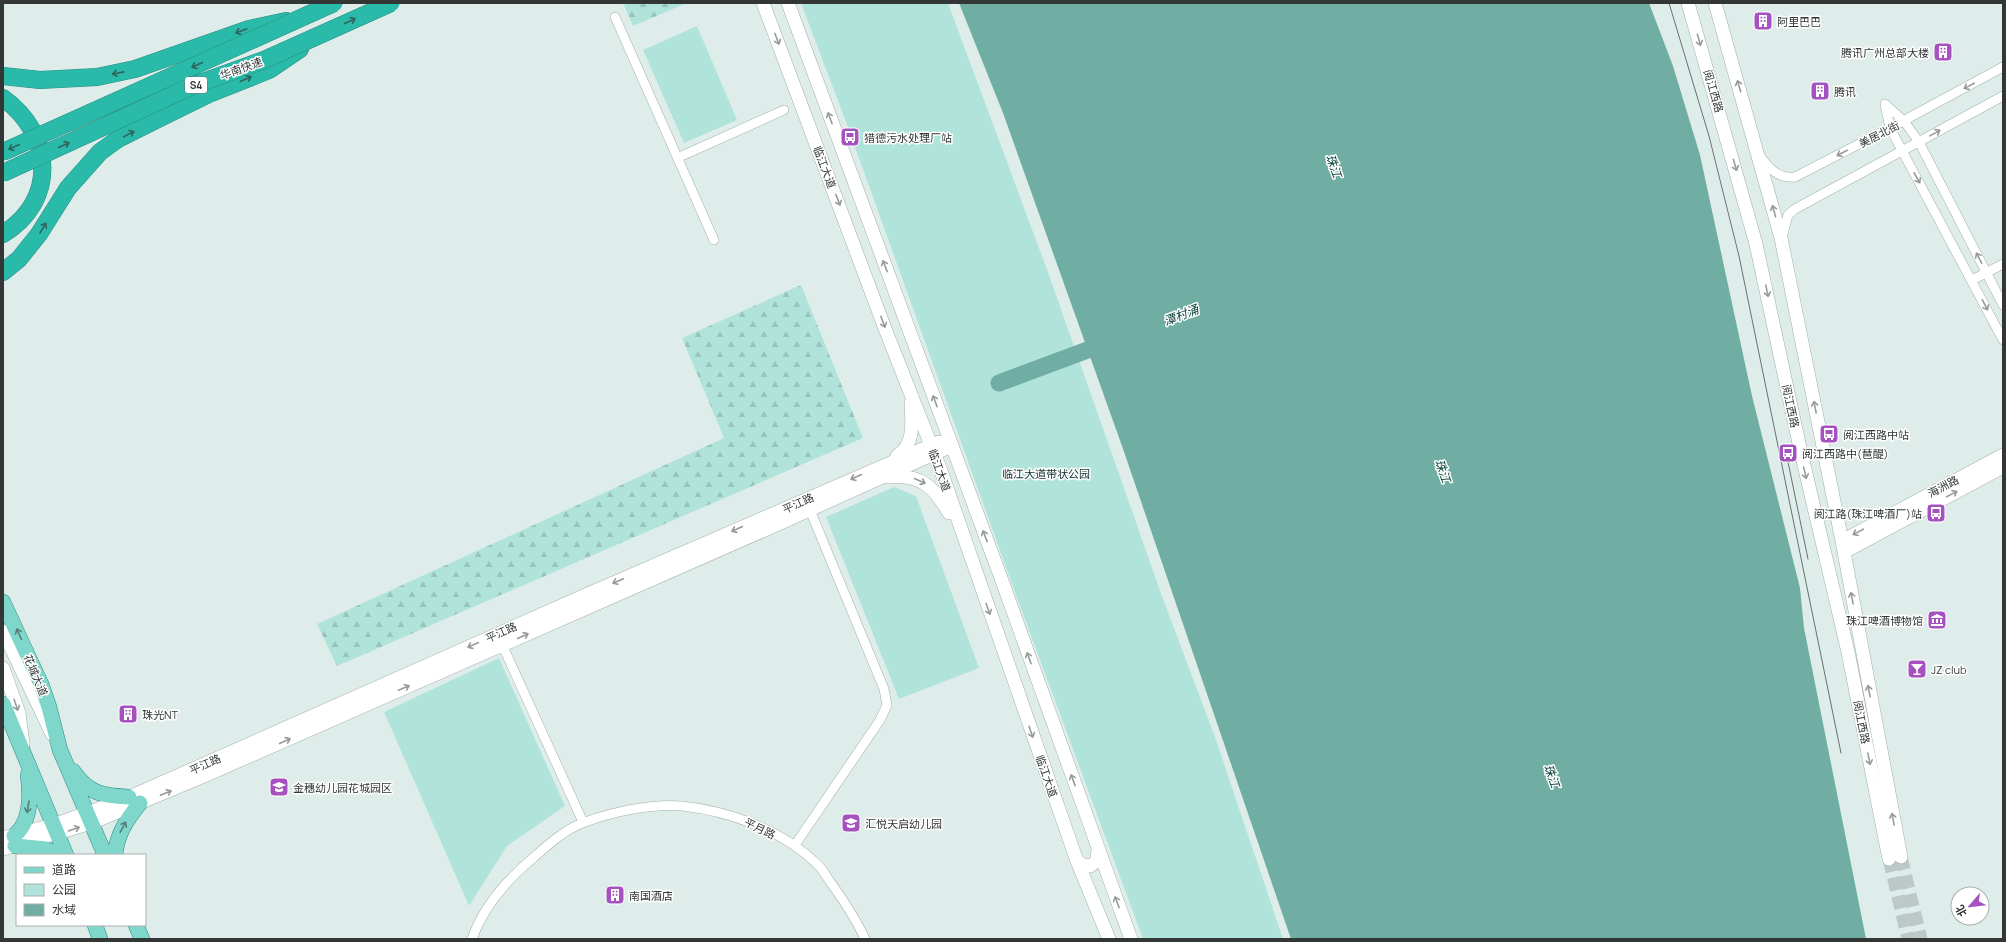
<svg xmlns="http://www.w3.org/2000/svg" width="2006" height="942" viewBox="0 0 2006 942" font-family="Manrope,'Noto Sans SC',sans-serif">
	<defs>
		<pattern id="forest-firs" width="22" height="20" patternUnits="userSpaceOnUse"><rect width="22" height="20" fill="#b0e4db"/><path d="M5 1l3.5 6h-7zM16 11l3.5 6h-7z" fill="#98c4bd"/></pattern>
	</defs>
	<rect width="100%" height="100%" fill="#dfedea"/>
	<path fill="#b0e4db" d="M 801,3 L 948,3 L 1049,275 L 1163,599 L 1215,737 L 1283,939 L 1143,939 L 1016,595 L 846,122 Z
		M 697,26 L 737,120 L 684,143 L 643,50 Z
		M 894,487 L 916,496 L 979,668 L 899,699 L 826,517 Z
		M 499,658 L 565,806 L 507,846 L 469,906 L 384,712 Z"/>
	<path fill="url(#forest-firs)" d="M 623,3 L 687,3 L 633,26 Z
		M 801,285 L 863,438 L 337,666 L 317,624 L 724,438 L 682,338 Z"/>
	<path fill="#70ada2" d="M 959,3 L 1649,3 L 1673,66 L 1700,155 L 1752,396 L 1800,588 L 1804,628 L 1866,939 L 1291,939 L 1122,446 L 1003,113 Z"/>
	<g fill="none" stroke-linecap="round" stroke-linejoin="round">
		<path stroke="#70ada2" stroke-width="17" d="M 999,383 L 1109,342"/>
		<path stroke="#bcc9c6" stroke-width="13" stroke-dasharray="13 6" stroke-linecap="butt" d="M 1901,857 L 1921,939
			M 1889,859 L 1908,939"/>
		<defs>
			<path id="street" d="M 615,17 L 714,240
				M 1885,104 L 1890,128 L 2003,340
				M 1885,104 L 1904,121 L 1919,142 L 2003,305
				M 1760,156 C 1769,169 1779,179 1795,177 L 1890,128 L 2003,67
				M 677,158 L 784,110
				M 1782,237 L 1788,215 L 1795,209 L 2003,96
				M 1972,280 L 2003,264
				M 500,640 L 583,822
				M 795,845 L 880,720 L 887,705 L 884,689 L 810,510
				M 472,939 C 483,907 508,879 533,858 C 548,845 565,829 585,822 C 613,812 652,803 682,806 C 729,811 782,830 816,863 C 822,868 826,876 831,883 C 844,901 856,919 865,939"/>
			<path id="secondary" d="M 763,3 L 884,326 L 940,468 L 1077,861 L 1109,939
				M 788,3 L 1001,578 L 1131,939
				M 1688,3 L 1756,244 L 1800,448 L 1848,652 L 1889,859
				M 1715,3 L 1781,238 L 1842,541 L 1901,857
				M 897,456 C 915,445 912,422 911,403
				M 888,477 C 921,474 933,486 949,513
				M 1842,541 L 2003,455
				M 1844,552 L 2003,467
				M 3,631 L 52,734
				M 3,668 L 19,713 L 23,744
				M 3,838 L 53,825 L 123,800 L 588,594 L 939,442
				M 3,849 L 91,823 L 204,776 L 776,525 L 951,446
				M 1077,861 L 1083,865 L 1090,866 L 1097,861 L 1098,849"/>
			<path id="primary" d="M 3,602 L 41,684 L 49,707 L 60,750 L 105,855
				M 3,704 L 66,855
				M 73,771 C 89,794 103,796 129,797
				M 14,836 C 31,822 31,796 28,775
				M 15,846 L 46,849 L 57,855
				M 115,855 C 117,834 127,819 140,803
				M 95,925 L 100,939
				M 136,925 L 142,939"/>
			<path id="highway" d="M 3,76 L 40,80 L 97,77 L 135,69 L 249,29 L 286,21
				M 3,98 C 53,134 58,200 3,234
				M 3,272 L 19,259 L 39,234 L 68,188 L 100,152 L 118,139 L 158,119 L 209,94 L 269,70 L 300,49"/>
		</defs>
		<use href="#street" stroke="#a2afad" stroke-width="10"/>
		<use href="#secondary" stroke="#a2afad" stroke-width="14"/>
		<use href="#primary" stroke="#2d8c81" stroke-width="16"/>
		<use href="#highway" stroke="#2d8c81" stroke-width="18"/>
		<use href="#street" stroke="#fff" stroke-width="9"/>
		<use href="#secondary" stroke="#fff" stroke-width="13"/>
		<use href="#primary" stroke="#7fd6cb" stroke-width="15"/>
		<use href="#highway" stroke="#2abaa9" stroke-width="17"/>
		<path stroke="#68706f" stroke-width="1" d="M 1669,3 L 1709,136 L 1739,256 L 1841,753
			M 1787,457 L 1808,559"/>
		<defs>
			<path id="highway-bridge" d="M 3,152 L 334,3
				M 3,173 L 192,86 L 264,60 L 391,3"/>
		</defs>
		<use href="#highway-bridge" stroke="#2d8c81" stroke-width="18" stroke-linecap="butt"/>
		<use href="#highway-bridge" stroke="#2abaa9" stroke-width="17"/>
	</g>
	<defs><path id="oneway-shaft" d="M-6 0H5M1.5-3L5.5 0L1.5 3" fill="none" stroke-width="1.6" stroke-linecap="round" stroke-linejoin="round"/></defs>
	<g stroke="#2f655e">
		<use href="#oneway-shaft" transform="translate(350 21) rotate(-24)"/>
		<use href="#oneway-shaft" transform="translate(241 31) rotate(160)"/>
		<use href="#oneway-shaft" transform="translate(197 65) rotate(156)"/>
		<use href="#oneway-shaft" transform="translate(118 73) rotate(169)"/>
		<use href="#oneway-shaft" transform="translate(246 79) rotate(-23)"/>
		<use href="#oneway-shaft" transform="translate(129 134) rotate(-27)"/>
		<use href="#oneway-shaft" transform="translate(64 145) rotate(-24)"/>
		<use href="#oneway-shaft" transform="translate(14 147) rotate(156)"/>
		<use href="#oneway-shaft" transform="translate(43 228) rotate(-59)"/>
	</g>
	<g stroke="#989b9a">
		<use href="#oneway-shaft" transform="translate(777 39) rotate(69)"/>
		<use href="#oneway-shaft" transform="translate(1699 40) rotate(74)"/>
		<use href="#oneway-shaft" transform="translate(1739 86) rotate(-106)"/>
		<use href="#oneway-shaft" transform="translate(1969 86) rotate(152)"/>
		<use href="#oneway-shaft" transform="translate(830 118) rotate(-110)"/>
		<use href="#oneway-shaft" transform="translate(1935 133) rotate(-29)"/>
		<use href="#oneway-shaft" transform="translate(1842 153) rotate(153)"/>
		<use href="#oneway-shaft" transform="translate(1735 165) rotate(74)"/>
		<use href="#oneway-shaft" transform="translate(1917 178) rotate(61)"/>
		<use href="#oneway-shaft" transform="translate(838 200) rotate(69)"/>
		<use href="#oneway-shaft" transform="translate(1774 211) rotate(-105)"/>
		<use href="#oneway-shaft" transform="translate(1979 258) rotate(-118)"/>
		<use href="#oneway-shaft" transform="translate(885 266) rotate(-111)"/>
		<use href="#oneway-shaft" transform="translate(1767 291) rotate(78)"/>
		<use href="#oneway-shaft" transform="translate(1985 305) rotate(63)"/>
		<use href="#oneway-shaft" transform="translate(883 322) rotate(70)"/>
		<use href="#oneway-shaft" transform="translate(935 401) rotate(-110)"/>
		<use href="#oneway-shaft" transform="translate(1815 407) rotate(-101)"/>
		<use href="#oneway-shaft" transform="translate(1805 473) rotate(77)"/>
		<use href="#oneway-shaft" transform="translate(856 477) rotate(156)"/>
		<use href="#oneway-shaft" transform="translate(920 481) rotate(24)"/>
		<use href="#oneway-shaft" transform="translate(1952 494) rotate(-28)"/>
		<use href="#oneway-shaft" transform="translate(737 529) rotate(156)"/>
		<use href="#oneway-shaft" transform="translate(1858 532) rotate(152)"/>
		<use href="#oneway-shaft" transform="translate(985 536) rotate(-111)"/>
		<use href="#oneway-shaft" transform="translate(618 581) rotate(157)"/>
		<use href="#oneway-shaft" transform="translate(1852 598) rotate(-100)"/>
		<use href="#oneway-shaft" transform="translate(988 609) rotate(71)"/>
		<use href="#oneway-shaft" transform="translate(523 636) rotate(-24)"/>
		<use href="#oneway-shaft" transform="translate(473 645) rotate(156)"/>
		<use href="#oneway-shaft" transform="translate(1029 658) rotate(-110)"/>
		<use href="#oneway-shaft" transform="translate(404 688) rotate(-23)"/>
		<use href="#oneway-shaft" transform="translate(1869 691) rotate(-101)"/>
		<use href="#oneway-shaft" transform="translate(16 705) rotate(71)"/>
		<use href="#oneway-shaft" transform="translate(1031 732) rotate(71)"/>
		<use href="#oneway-shaft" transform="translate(285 741) rotate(-24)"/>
		<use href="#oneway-shaft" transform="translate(1869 759) rotate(79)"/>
		<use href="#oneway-shaft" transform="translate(1073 780) rotate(-110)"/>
		<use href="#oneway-shaft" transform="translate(166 793) rotate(-23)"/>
		<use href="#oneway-shaft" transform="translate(1893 819) rotate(-101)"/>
		<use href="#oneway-shaft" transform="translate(74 829) rotate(-19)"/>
		<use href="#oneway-shaft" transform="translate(1117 902) rotate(-110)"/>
	</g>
	<g stroke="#557f79">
		<use href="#oneway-shaft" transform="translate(19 634) rotate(-114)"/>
		<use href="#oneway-shaft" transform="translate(28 807) rotate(99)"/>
		<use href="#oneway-shaft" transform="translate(123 827) rotate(-62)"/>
	</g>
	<defs>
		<symbol id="building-square" viewBox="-11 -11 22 22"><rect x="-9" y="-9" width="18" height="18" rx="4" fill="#a551c0" stroke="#fff"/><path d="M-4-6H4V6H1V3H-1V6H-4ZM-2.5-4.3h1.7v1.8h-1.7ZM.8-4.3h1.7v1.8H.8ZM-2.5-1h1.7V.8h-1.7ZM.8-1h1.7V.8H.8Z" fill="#fff"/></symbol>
		<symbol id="bus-square" viewBox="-11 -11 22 22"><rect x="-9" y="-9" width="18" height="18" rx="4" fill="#a551c0" stroke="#fff"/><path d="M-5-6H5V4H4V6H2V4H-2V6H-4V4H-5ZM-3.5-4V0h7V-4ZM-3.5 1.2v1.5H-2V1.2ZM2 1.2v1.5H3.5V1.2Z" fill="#fff"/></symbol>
		<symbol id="museum-square" viewBox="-11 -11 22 22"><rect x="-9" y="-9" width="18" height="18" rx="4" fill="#a551c0" stroke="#fff"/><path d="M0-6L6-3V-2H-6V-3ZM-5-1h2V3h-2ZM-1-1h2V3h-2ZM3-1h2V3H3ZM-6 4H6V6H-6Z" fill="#fff"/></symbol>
		<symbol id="bar-square" viewBox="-11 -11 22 22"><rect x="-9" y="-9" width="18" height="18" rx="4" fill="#a551c0" stroke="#fff"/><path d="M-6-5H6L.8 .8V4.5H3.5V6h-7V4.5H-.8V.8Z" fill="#fff"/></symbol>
		<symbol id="school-square" viewBox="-11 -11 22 22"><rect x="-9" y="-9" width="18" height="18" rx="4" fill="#a551c0" stroke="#fff"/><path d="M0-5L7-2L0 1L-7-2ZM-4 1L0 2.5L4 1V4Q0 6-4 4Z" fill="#fff"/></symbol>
	</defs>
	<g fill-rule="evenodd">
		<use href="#building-square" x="1752" y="10" width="22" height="22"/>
		<use href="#building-square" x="1932" y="41" width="22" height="22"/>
		<use href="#building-square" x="1809" y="80" width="22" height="22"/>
		<use href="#bus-square" x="839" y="126" width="22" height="22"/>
		<use href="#bus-square" x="1818" y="423" width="22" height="22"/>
		<use href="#bus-square" x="1777" y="442" width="22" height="22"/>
		<use href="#bus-square" x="1925" y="502" width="22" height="22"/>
		<use href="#museum-square" x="1926" y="609" width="22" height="22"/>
		<use href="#bar-square" x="1906" y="658" width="22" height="22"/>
		<use href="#building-square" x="117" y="703" width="22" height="22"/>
		<use href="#school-square" x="268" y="776" width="22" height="22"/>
		<use href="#school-square" x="840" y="812" width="22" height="22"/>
		<use href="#building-square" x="604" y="884" width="22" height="22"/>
	</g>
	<g text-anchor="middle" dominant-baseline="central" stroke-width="3" stroke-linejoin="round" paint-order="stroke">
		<rect fill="#fff" stroke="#707372" stroke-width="1" x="185" y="77" width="22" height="16" rx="3"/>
		<g font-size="10" font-weight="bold" fill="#323736">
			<text x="196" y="85">S4</text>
		</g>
		<g font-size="11" fill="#323736" stroke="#fff" text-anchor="start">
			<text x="1777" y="21">阿里巴巴</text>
			<text x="1929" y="52" text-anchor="end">腾讯广州总部大楼</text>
			<text x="1834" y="91">腾讯</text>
			<text x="864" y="137">猎德污水处理厂站</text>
			<text x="1843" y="434">阅江西路中站</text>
			<text x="1802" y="453">阅江西路中(琶醍)</text>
			<text x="1922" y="513" text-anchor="end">阅江路(珠江啤酒厂)站</text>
			<text x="1923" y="620" text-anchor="end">珠江啤酒博物馆</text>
			<text x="1931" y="669">JZ club</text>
			<text x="142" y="714">珠光NT</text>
			<text x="293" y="787">金穗幼儿园花城园区</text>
			<text x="865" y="823">汇悦天启幼儿园</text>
			<text x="629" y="895">南国酒店</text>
		</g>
		<g font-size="11" fill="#323736" stroke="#fff">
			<text transform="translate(241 68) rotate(-20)">华南快速</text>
			<text transform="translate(1714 91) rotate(74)">阅江西路</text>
			<text transform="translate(1879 134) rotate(-27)">美居北街</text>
			<text transform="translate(825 167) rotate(69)">临江大道</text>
			<text transform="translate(1791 406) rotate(78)">阅江西路</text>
			<text transform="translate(940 470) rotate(70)">临江大道</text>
			<text transform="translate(1943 486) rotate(-28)">海洲路</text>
			<text transform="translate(798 503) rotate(-24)">平江路</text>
			<text transform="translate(501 632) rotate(-24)">平江路</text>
			<text transform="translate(36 675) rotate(67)">花城大道</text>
			<text transform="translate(1862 722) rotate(79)">阅江西路</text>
			<text transform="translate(205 764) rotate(-24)">平江路</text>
			<text transform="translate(1047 776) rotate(71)">临江大道</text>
			<text transform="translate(760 828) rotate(26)">平月路</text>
		</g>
		<g font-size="11" fill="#12312d" stroke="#fff">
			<text x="1046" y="473">临江大道带状公园</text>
		</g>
		<g font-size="12" font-style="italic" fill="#054039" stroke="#fff">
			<text transform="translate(1334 166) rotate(70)">珠江</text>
			<text transform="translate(1181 315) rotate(-21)">潭村涌</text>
			<text transform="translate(1443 471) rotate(70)">珠江</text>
			<text transform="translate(1552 776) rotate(70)">珠江</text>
		</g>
	</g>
	<rect width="2006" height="942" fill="none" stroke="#323736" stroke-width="8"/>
	<rect x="16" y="854" width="130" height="72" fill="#ffffff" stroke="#adafaf"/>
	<rect x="24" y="867" width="20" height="6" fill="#7fd6cb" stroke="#adafaf"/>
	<text x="52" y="874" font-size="12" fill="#323736">道路</text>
	<rect x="24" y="884" width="20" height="12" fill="#b0e4db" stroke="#adafaf"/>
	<text x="52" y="894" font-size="12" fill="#323736">公园</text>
	<rect x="24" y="904" width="20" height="12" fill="#70ada2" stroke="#adafaf"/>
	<text x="52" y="914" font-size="12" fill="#323736">水域</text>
	<g transform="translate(1970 906) rotate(242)"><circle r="19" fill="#ffffff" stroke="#adafaf"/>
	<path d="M0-3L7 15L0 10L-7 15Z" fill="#a551c0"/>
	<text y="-6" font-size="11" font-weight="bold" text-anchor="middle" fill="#323736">北</text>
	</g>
</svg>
